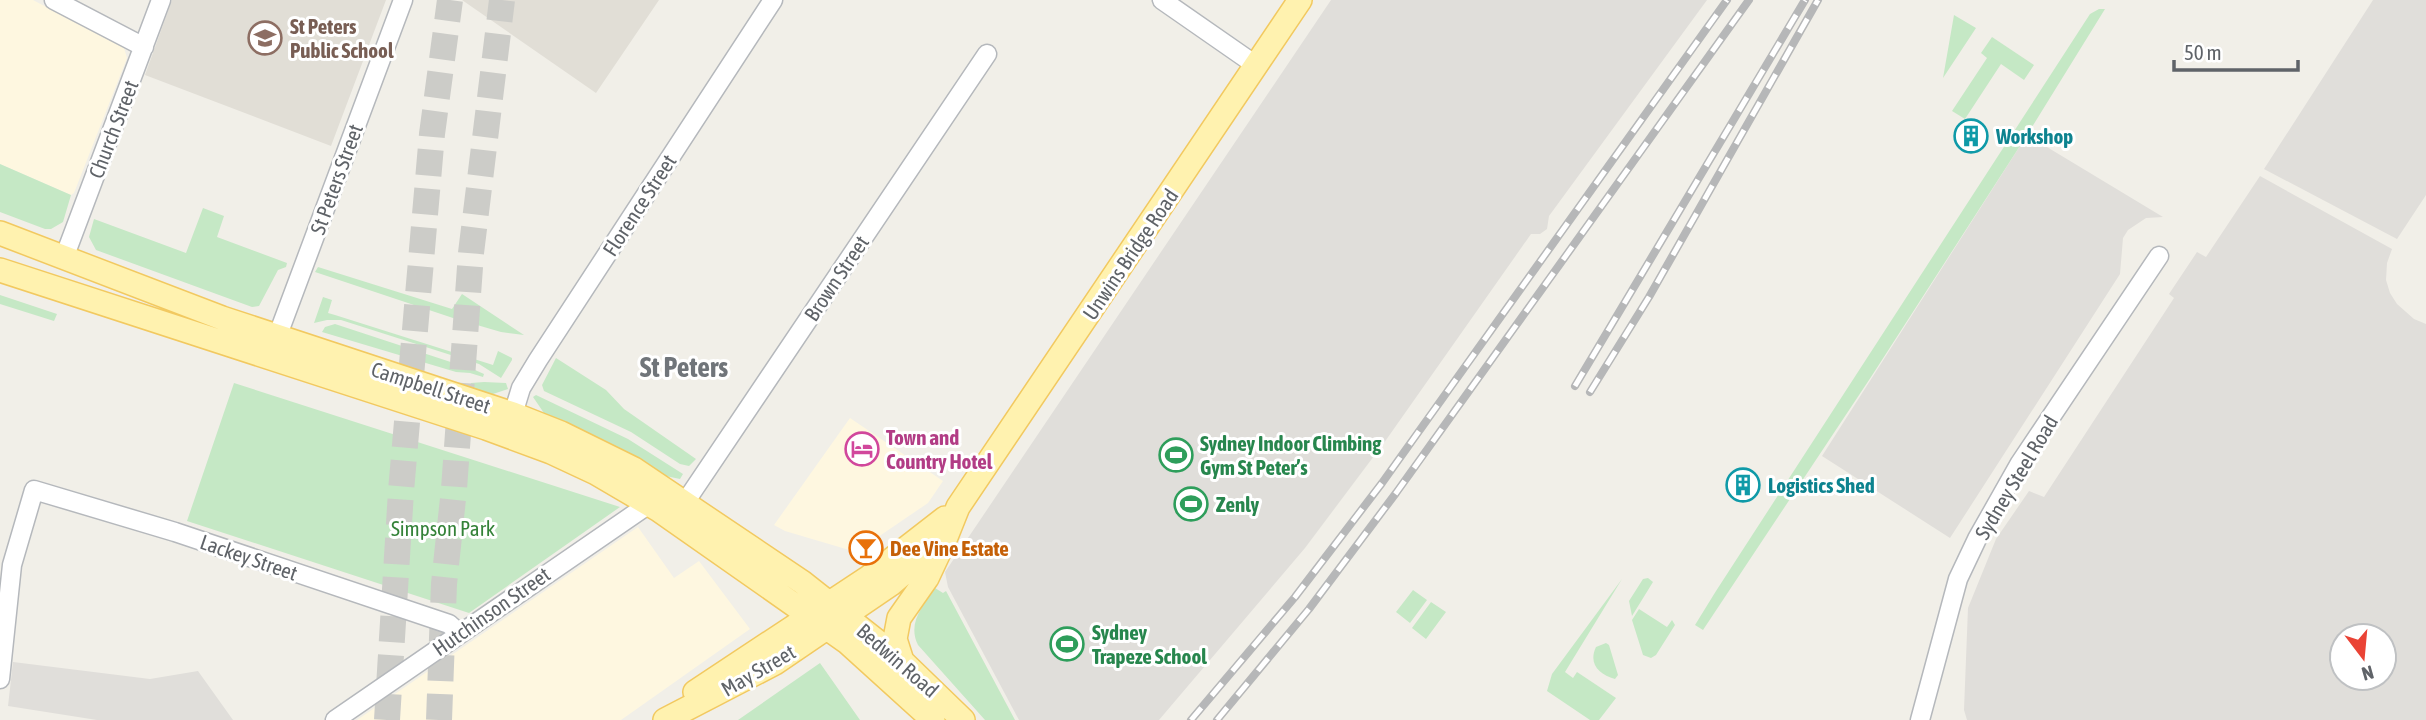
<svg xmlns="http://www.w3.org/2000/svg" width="2426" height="720" viewBox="0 0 2426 720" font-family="'Asap Condensed',sans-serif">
	<rect width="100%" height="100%" fill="#f1efe8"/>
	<path fill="#fef7e0" d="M 0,0 L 33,0 L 124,48 L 127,58 L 74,193 L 71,195 L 0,164 Z
		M 850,418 L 943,481 L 928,503 L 856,552 L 785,531 L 774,525 Z
		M 638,527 L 674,578 L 699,561 L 750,629 L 621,720 L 357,720 Z"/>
	<path fill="#e0deda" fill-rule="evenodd" d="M 1331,0 L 1707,0 L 1549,216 L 1547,229 L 1540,234 L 1531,234 L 1386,440 L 1305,548 L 1159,720 L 1019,720 L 948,587 L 945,572 Z
		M 2373,0 L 2426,0 L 2426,195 L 2397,239 L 2264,169 Z
		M 2027,135 L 2163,217 L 2146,218 L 2128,230 L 2123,238 L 2120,274 L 1950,538 L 1822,456 Z
		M 2260,176 L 2392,249 L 2387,263 L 2386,280 L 2390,293 L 2397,304 L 2414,319 L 2426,324 L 2426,720 L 1967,720 L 1964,710 L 1968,608 L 1996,539 L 2029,491 L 2044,497 L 2174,298 L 2169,294 L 2197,252 L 2206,257 ZM 2342,636 L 2384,636 L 2384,678 L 2342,678 Z
		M 13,662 L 150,679 L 198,671 L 233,720 L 97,720 L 8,706 Z"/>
	<path fill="#e1ded6" d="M 172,0 L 386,0 L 331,146 L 145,75 Z
		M 462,0 L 659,0 L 596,93 Z"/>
	<path fill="#c5e8c5" d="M 2099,9 L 2105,9 L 2027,135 L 1871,377 L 1703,630 L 1695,625 L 1716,591 L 2090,14 Z
		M 1954,15 L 1976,28 L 1943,78 Z
		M 1992,37 L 2034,65 L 2024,80 L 2001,64 L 1965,119 L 1952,111 L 1987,58 L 1981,53 Z
		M 0,164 L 71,195 L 63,222 L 51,229 L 45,229 L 0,212 Z
		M 203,208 L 224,216 L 217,237 L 287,263 L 286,267 L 278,270 L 259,306 L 252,307 L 96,250 L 89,237 L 94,219 L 186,253 Z
		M 318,267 L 452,309 L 462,294 L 524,335 L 501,332 L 453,318 L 315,272 Z
		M 0,295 L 57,314 L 54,321 L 0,304 Z
		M 323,297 L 332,300 L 328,313 L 335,315 L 493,365 L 498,351 L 512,358 L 512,360 L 501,378 L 479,364 L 341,320 L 327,320 L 314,323 Z
		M 335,324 L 475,370 L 484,374 L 483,377 L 470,373 L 456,372 L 322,332 L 325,327 Z
		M 556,358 L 606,390 L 624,409 L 696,459 L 689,466 L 680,464 L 631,432 L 544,391 L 542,385 Z
		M 484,382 L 506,383 L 508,389 L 490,395 L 469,389 L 471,383 Z
		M 234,383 L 620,507 L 469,613 L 187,521 Z
		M 536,395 L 628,439 L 683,474 L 680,479 L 661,475 L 627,452 L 546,416 L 533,397 Z
		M 1648,578 L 1653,582 L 1632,616 L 1629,601 L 1643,579 Z
		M 1622,579 L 1565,672 L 1573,678 L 1577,672 L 1616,698 L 1599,720 L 1590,720 L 1547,691 L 1552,674 Z
		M 935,588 L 943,593 L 946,591 L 1015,720 L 985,720 L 918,645 C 907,623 923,606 935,588 Z
		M 1413,590 L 1427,600 L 1410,623 L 1396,612 Z
		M 1431,602 L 1446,612 L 1426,639 L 1412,628 Z
		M 1639,609 L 1667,627 L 1672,620 L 1675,625 L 1656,655 L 1651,658 L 1643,655 L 1632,620 Z
		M 1606,643 L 1609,645 L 1618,675 L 1615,679 C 1599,674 1588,664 1596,647 Z
		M 820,663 L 860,720 L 738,720 Z"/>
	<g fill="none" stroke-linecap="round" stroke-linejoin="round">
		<path stroke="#ccccc8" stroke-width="26" stroke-dasharray="26 13" stroke-linecap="butt" d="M 387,720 L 401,491 L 432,134 L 450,0
			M 439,720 L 444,584 L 454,489 L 471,253 L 502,0"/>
		<defs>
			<path id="minor" d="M 54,0 L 144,47
				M 1162,0 L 1257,66
				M 64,258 L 161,0
				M 273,348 L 403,0
				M 513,414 L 521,388 L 538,360 L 773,0
				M 686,501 L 987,54
				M 0,679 L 12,565 L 34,490 L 175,532 L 449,624 L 459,633
				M 335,720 L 649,504
				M 1920,720 L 1958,579 L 1977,539 L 2020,463 L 2159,256"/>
			<path id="major" d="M 0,233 L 222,318 L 513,414 L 561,433 L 634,469 L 802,582 L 902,661 L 963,720
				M 0,270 L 486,428 L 551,452 L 596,473 L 659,510 L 847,642 L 933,720
				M 902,661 L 895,639 L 899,618 L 927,578 L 942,546
				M 695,692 L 869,577 L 945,518
				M 665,720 L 775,663 L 891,584 L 946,537 L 958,507 L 1300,0"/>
		</defs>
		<use href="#minor" stroke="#b5b8bc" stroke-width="21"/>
		<use href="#major" stroke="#f2c960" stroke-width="26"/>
		<use href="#minor" stroke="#fff" stroke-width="18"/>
		<use href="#major" stroke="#fff2af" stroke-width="23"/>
		<defs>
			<path id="rail" d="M 1575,386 L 1805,0
				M 1590,392 L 1649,297 L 1818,0
				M 1191,720 L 1295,597 L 1382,483 L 1727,0
				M 1217,720 L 1309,609 L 1396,493 L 1749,0"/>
		</defs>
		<use href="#rail" stroke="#b6b7b8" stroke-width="8"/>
		<use href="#rail" stroke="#fff" stroke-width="5" stroke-dasharray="16" stroke-linecap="butt"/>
	</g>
	<defs>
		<symbol id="school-ring" viewBox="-11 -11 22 22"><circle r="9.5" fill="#fff" stroke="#8d6e63" stroke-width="1.5"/><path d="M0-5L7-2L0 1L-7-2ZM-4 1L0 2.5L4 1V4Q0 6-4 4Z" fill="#8d6e63"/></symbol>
		<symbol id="building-ring" viewBox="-11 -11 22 22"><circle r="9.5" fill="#fff" stroke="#0f9aa8" stroke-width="1.5"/><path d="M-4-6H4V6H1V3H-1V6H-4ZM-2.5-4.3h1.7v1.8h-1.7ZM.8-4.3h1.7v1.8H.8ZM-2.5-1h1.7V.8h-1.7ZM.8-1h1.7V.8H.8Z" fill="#0f9aa8"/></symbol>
		<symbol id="hotel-ring" viewBox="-11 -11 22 22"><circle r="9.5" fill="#fff" stroke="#d1479c" stroke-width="1.5"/><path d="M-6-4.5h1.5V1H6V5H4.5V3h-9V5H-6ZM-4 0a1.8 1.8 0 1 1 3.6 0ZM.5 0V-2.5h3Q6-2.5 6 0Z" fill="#d1479c"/></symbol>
		<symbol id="stadium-ring" viewBox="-11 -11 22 22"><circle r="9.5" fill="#fff" stroke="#2e9e5b" stroke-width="1.5"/><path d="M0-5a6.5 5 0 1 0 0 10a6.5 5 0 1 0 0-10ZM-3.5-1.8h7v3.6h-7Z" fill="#2e9e5b"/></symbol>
		<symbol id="bar-ring" viewBox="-11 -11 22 22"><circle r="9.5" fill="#fff" stroke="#e8710a" stroke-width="1.5"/><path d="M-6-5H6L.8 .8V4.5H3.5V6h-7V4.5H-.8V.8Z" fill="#e8710a"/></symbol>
	</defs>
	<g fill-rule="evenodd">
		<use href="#school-ring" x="246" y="19" width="38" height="38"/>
		<use href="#building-ring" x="1952" y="117" width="38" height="38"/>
		<use href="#hotel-ring" x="843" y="430" width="38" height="38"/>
		<use href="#stadium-ring" x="1157" y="436" width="38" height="38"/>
		<use href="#building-ring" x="1724" y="466" width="38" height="38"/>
		<use href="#stadium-ring" x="1172" y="485" width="38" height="38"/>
		<use href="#bar-ring" x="847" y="529" width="38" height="38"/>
		<use href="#stadium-ring" x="1048" y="625" width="38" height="38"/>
	</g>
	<g text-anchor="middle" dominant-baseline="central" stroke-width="6" stroke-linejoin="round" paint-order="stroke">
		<g font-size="21" font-weight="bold" fill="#785e54" stroke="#fff" text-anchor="start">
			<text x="290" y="26">St Peters<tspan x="290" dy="24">Public School</tspan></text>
		</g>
		<g font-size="21" fill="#5f6368" stroke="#fff">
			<text transform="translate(113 129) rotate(-69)">Church Street</text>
			<text transform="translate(336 179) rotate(-70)">St Peters Street</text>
			<text transform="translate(639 205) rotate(-57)">Florence Street</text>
			<text transform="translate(1130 254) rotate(-56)">Unwins Bridge Road</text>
			<text transform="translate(836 278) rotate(-56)">Brown Street</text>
			<text transform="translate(431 387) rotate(18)">Campbell Street</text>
			<text transform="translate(2016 477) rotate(-59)">Sydney Steel Road</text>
			<text transform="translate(249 557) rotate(19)">Lackey Street</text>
			<text transform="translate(491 611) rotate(-35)">Hutchinson Street</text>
			<text transform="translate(898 660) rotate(41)">Bedwin Road</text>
			<text transform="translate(758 670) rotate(-30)">May Street</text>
		</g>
		<g font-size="21" font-weight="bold" fill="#0d838f" stroke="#fff" text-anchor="start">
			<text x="1996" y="136">Workshop</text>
			<text x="1768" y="485">Logistics Shed</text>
		</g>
		<g font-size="21" font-weight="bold" fill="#b23c85" stroke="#fff" text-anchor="start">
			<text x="886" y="437">Town and<tspan x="886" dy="24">Country Hotel</tspan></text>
		</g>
		<g font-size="21" font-weight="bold" fill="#27864d" stroke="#fff" text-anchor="start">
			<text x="1200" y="443">Sydney Indoor Climbing<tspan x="1200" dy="24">Gym St Peter’s</tspan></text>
			<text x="1216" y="504">Zenly</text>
			<text x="1092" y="632">Sydney<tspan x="1092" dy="24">Trapeze School</tspan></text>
		</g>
		<g font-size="21" fill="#348238" stroke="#fff">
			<text x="443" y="528">Simpson Park</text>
		</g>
		<g font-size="21" font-weight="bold" fill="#c56008" stroke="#fff" text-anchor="start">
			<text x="890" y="548">Dee Vine Estate</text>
		</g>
		<g font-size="28" font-weight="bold" fill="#70757a" stroke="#fff">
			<text x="684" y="367">St Peters</text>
		</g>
	</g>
	<g transform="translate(2363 657) rotate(164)"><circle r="33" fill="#ffffff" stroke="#bfc1c3" stroke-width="2"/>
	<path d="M0-5L12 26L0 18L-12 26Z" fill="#ea4335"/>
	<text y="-10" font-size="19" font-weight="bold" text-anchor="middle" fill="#5f6368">N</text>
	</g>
	<path d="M2174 60v10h124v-10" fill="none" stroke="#5f6368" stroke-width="3.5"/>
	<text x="2184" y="60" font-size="21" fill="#5f6368" stroke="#ffffff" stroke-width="5" paint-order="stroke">50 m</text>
</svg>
